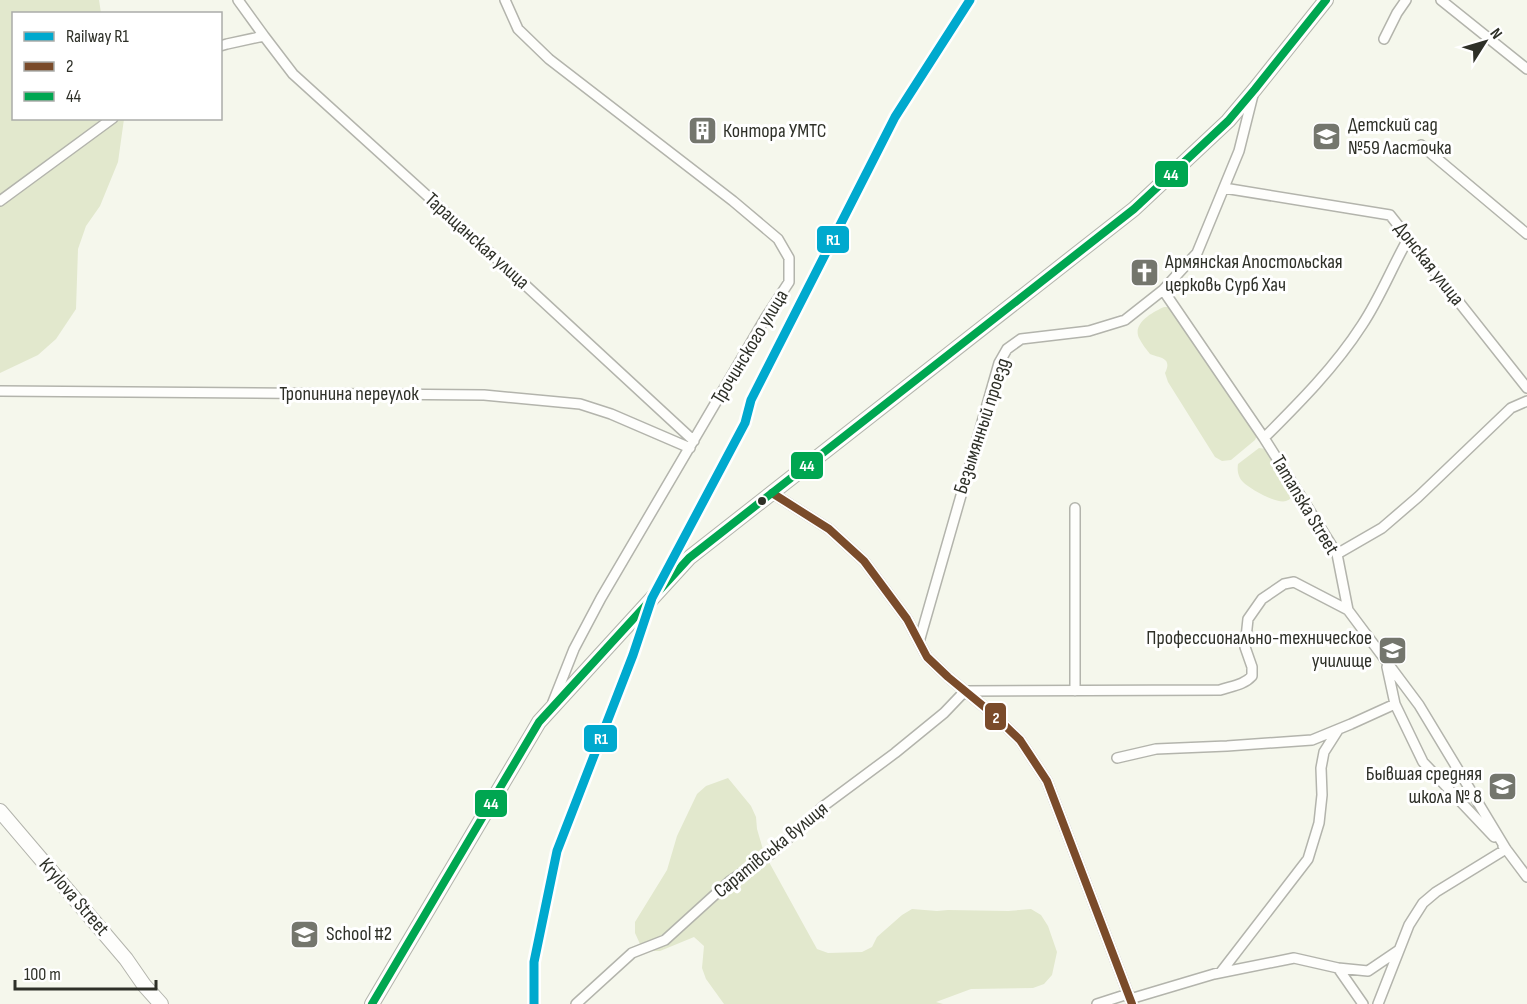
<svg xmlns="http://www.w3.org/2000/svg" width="1527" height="1004" viewBox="0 0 1527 1004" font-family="'Sofia Sans Condensed',sans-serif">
	<rect width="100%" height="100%" fill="#f5f7ec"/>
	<path fill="#e2e8cd" d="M 0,0 L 99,0 L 101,13 L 14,14 L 14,118 L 124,119 L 118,162 L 100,206 L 86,226 L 78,249 L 76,309 L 56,339 L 38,355 L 0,373 Z
		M 1164,307 L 1169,307 L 1173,310 L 1257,435 L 1255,440 L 1231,460 L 1222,461 L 1215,457 L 1168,382 L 1165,373 C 1173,357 1159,358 1150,354 C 1146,349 1142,344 1139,338 C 1132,323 1153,312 1164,307 Z
		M 1259,448 L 1266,449 C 1271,453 1270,456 1272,462 C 1278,474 1289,481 1293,494 C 1291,498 1291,499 1286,501 C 1276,504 1250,489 1243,482 C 1238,477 1237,470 1238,464 Z
		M 728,778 L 751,806 L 756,817 L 757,829 L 764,853 L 817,949 L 828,953 L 862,952 L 872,947 L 877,937 L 902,915 L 912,909 L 937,911 L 948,910 L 1008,911 L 1031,909 L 1041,915 L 1048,926 L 1057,952 L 1052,975 L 1044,984 L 1033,988 L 971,989 L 936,1002 L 943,1004 L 724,1004 L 706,979 L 702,968 L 704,946 L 694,937 L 660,951 L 649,951 L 640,944 L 635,933 L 635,922 L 667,870 L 677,836 L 697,794 L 706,786 Z"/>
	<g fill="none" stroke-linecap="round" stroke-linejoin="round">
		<defs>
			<path id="minor" d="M 238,0 L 264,36
				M 505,0 L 518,29 L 549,59 L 733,201 L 778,239 L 789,258 L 789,282 L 766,317 L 601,598 L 574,649 L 553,702
				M 1441,0 L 1527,69
				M 1384,39 L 1397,13 L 1406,0
				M 220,46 L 227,44 L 264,36 L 293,74 L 508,269 L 694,441
				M 1421,145 L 1527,234
				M 1224,188 L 1390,215 L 1527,388
				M 0,201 L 113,118
				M 1163,290 L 1264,438 L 1337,554 L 1348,610 L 1419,705 L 1506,849 L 1527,877
				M 0,391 L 484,395 L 580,404 L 611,414 L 690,448
				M 1264,438 C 1299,403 1335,367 1362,325 C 1380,298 1392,267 1408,239
				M 772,493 L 829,529 L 864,561 L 907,619 L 927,657 L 948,677 L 993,714 L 1020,740 L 1047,781 L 1132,1004
				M 1075,508 L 1075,691
				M 1337,554 L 1382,528 L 1418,497 L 1511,408 L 1527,401
				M 919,642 L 999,363 L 1007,349 L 1021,339 L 1089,331 L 1125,320 L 1163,290 L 1197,253 L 1239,151 L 1253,95
				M 1387,667 L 1395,704 L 1423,762 L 1494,837
				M 1117,758 L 1156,749 L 1227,746 L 1312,740 L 1351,724 L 1395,704
				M 1338,968 L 1368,971 L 1399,950
				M 1221,972 L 1308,859 L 1319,823 L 1322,795 L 1321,768 L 1324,752 L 1338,730
				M 1130,999 L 1214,974 L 1294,958 L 1338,968 L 1363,1004
				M 576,1004 L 632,953 L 665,940 L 730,881 L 772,853 L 825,805 L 895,753 L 944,713 L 965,691 L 1220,690 C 1232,686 1244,685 1252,676 L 1252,667 L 1245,647 L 1248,619 L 1262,599 L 1284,584 L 1294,582 L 1348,610
				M 1097,1004 L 1128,994
				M 1378,1004 L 1409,925 L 1423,903 L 1436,892 L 1506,849 L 1503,846"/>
			<path id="secondary" d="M 0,811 L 126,959 L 144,985 L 161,1004
				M 372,1004 L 539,722 L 689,558 L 1134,209 L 1228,121 L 1255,89 L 1326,0"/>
		</defs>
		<use href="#minor" stroke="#b3b4ac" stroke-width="12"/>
		<use href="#secondary" stroke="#b3b4ac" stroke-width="16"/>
		<use href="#minor" stroke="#fefefc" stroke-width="9"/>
		<use href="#secondary" stroke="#fefefc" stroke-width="14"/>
		<defs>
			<path id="bus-1" d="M 772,493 L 829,529 L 864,561 L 907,619 L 927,657 L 948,677 L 993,714 L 1020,740 L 1047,781 L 1132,1004"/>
			<path id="bus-2" d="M 372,1004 L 539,722 L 689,558 L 1134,209 L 1228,121 L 1255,89 L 1326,0"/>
		</defs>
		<use href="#bus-1" stroke="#fff" stroke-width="12"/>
		<use href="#bus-2" stroke="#fff" stroke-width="12"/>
		<use href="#bus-1" stroke="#7a4b2a" stroke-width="8"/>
		<use href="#bus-2" stroke="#00a651" stroke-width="8"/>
		<defs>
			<path id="rail-1" d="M 534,1004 L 534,962 L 557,851 L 633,655 L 652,598 L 745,423 L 751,400 L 895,117 L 970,0"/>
		</defs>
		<use href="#rail-1" stroke="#fff" stroke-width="14"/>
		<use href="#rail-1" stroke="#00a9ce" stroke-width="9"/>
	</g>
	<defs>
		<symbol id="building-square" viewBox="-11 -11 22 22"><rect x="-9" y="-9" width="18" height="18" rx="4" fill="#74766d" stroke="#fff"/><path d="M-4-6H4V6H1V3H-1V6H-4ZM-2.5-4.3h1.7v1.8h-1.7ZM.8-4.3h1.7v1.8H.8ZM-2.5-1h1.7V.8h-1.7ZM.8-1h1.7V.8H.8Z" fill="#fff"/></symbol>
		<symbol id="school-square" viewBox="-11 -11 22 22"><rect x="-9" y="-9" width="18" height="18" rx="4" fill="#74766d" stroke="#fff"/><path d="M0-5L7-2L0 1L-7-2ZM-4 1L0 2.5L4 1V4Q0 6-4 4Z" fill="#fff"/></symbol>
		<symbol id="church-square" viewBox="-11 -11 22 22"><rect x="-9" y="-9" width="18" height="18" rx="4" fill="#74766d" stroke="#fff"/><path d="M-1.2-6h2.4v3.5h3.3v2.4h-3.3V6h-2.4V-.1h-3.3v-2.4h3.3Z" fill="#fff"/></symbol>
	</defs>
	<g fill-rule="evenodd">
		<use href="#building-square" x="686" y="114" width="33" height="33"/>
		<use href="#school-square" x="1310" y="120" width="33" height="33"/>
		<use href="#church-square" x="1128" y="256" width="33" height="33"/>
		<use href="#school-square" x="1376" y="634" width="33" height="33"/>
		<use href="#school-square" x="1486" y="770" width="33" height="33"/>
		<use href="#school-square" x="288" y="918" width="33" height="33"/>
	</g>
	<circle fill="#2e3028" stroke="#fff" stroke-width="2" cx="762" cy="501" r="5"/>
	<g text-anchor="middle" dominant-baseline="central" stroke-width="6" stroke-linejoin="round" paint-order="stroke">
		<g font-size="20" fill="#2e3028" stroke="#fff" text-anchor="start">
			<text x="1348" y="125">Детский сад<tspan x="1348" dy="23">№59 Ласточка</tspan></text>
			<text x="723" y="131">Контора УМТС</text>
			<text x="1165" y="262">Армянская Апостольская<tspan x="1165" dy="23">церковь Сурб Хач</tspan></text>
			<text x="1372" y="638" text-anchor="end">Профессионально-техническое<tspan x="1372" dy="23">училище</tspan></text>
			<text x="1482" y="774" text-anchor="end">Бывшая средняя<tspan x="1482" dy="23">школа № 8</tspan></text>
			<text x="326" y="934">School #2</text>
		</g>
		<g font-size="20" fill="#2e3028" stroke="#fff">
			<text transform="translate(477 241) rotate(42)">Таращанская улица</text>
			<text transform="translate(1429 264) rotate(52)">Донская улица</text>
			<text transform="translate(750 347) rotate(-59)">Трочинского улица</text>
			<text x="349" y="394">Тропинина переулок</text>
			<text transform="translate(982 426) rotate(-72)">Безымянный проезд</text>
			<text transform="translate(1305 505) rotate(59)">Tamanska Street</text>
			<text transform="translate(771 850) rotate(-39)">Саратівська вулиця</text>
			<text transform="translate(74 897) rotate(49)">Krylova Street</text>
		</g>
	</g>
	<g stroke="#fff" stroke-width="2">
		<rect x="1154" y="160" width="35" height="28" rx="6" fill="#00a651"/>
		<rect x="816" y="225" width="34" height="29" rx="6" fill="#00a9ce"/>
		<rect x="790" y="451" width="34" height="29" rx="6" fill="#00a651"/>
		<rect x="984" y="702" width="23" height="29" rx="6" fill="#7a4b2a"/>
		<rect x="583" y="724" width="35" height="29" rx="6" fill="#00a9ce"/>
		<rect x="474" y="789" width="34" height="29" rx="6" fill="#00a651"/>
	</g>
	<g font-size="16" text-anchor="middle" font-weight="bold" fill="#fff">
		<text x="1171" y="180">44</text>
		<text x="833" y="245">R1</text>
		<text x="807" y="471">44</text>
		<text x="996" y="723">2</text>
		<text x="601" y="744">R1</text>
		<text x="491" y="809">44</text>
	</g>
	<rect x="12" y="12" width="210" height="108" fill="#ffffff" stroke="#abaca9" stroke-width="1.5"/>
	<rect x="24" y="32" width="30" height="9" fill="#00a9ce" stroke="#abaca9" stroke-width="1.5"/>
	<text x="66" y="42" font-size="18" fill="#2e3028">Railway R1</text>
	<rect x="24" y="62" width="30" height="9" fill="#7a4b2a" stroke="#abaca9" stroke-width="1.5"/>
	<text x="66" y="72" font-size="18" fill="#2e3028">2</text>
	<rect x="24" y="92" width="30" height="9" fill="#00a651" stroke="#abaca9" stroke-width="1.5"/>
	<text x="66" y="102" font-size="18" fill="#2e3028">44</text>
	<g transform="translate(1485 42) rotate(53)" stroke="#ffffff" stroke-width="4.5" paint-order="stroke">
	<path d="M0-4.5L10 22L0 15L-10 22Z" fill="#2e3028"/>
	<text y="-9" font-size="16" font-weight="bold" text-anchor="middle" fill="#2e3028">N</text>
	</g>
	<path d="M15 980v9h141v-9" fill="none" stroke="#2e3028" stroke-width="3"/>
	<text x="24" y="980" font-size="18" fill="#2e3028" stroke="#ffffff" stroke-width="4.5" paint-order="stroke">100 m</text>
</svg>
